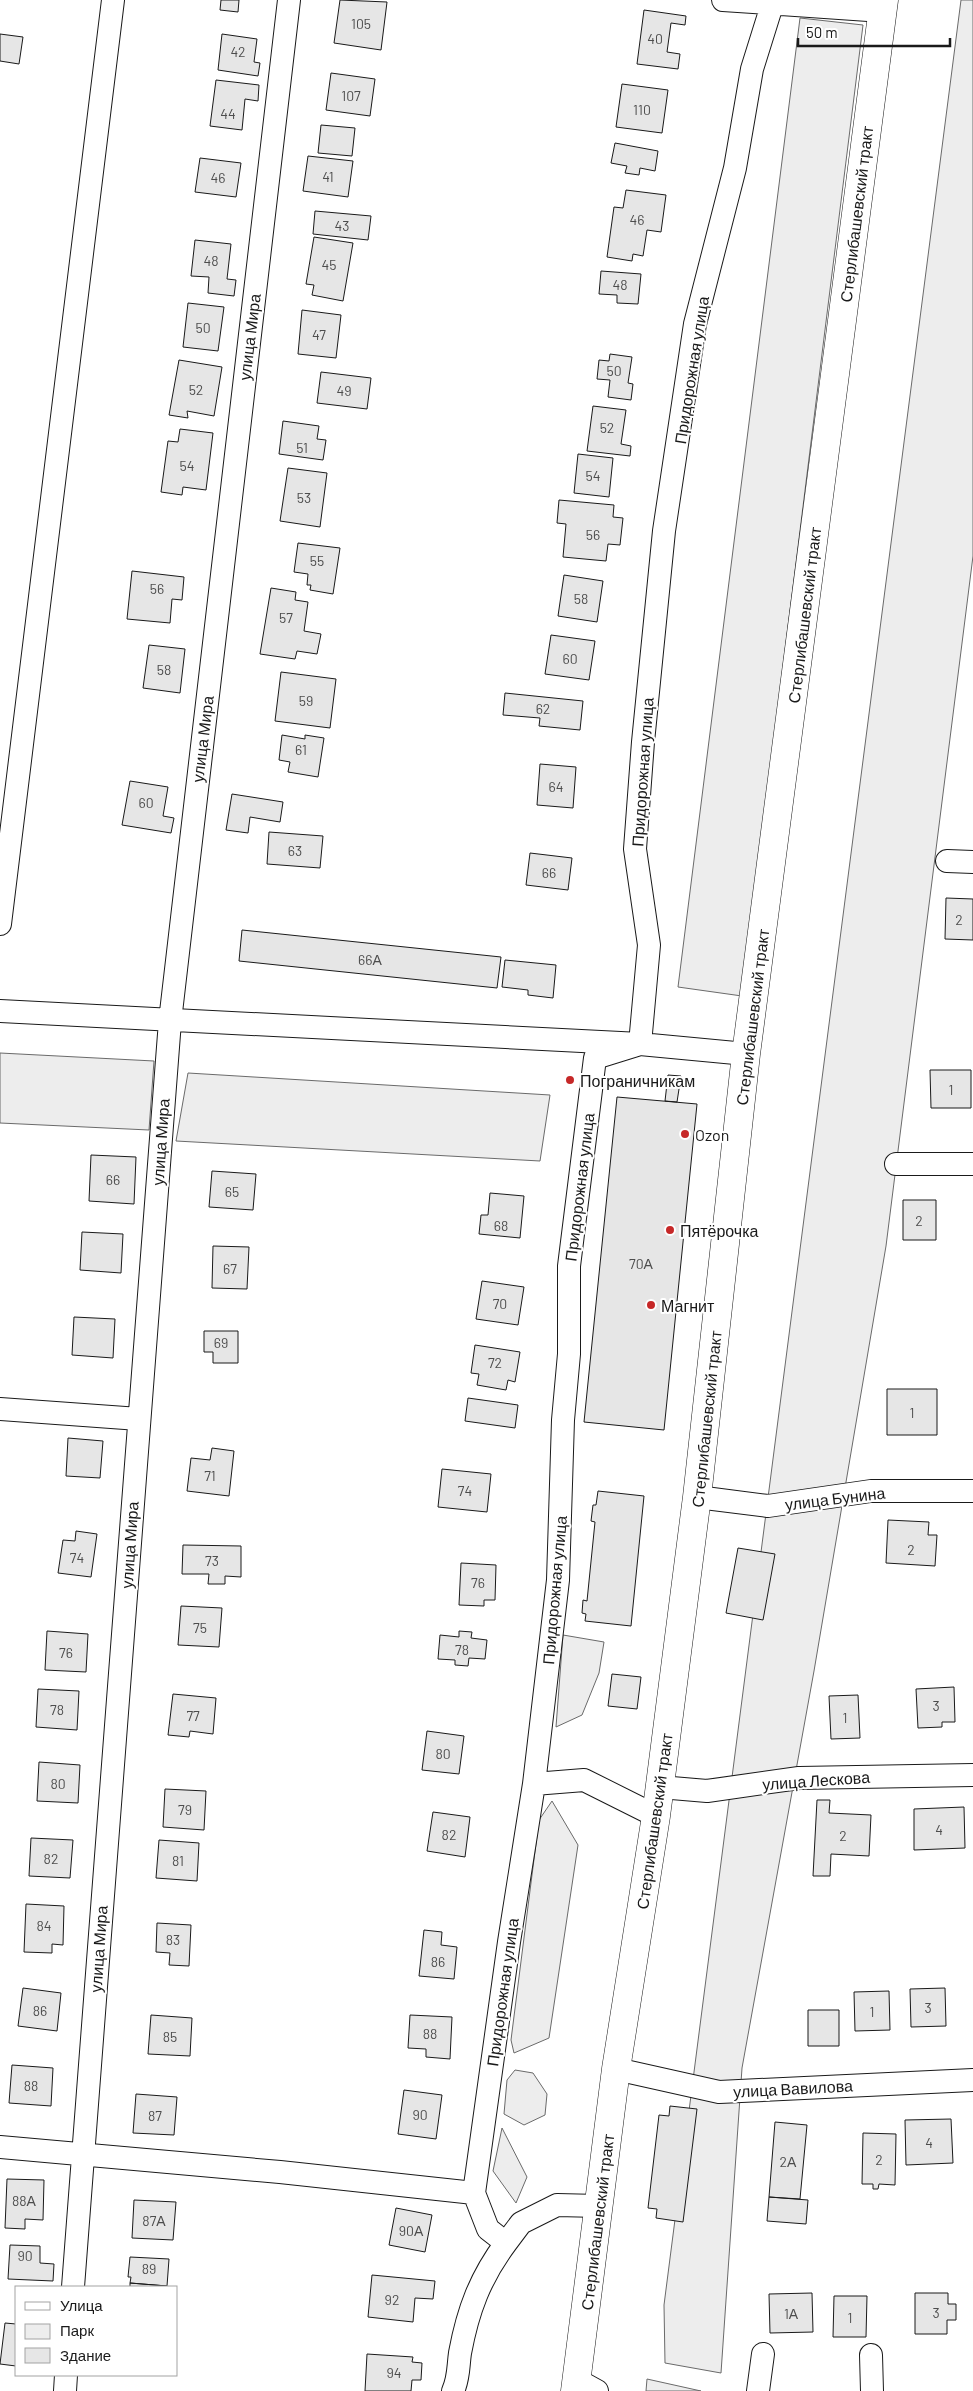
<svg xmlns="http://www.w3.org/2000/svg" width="973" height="2391" viewBox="0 0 973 2391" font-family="Barlow,sans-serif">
	<rect width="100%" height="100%" fill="#fff"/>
	<path fill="#ededed" stroke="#6a6a6a" d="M 961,0 L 973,0 L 973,556 L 886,1246 L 814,1671 L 742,2068 L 721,2373 L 665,2363 L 664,2305 Z
		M 800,18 L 863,25 L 742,996 L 678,987 Z
		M 0,1053 L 154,1061 L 149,1130 L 0,1123 Z
		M 188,1073 L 550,1095 L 540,1161 L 176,1141 Z
		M 563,1635 L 604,1642 L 599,1673 L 582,1715 L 556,1727 Z
		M 552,1801 L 578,1845 L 549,2038 L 514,2053 L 511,2040 L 539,1820 Z
		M 515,2070 L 533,2073 L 547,2094 L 545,2115 L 524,2125 L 504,2114 L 507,2080 Z
		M 502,2128 L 527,2177 L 516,2203 L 493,2171 Z
		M 647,2379 L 701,2391 L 646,2391 Z"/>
	<path fill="#e6e6e6" stroke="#1a1a1a" d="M 221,0 L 239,0 L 238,12 L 220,10 Z
		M 340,0 L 387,2 L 381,50 L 334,43 Z
		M 644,10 L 686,16 L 685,25 L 671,23 L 667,52 L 680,54 L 678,69 L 637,64 Z
		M 0,34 L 23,37 L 19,64 L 0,61 Z
		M 222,34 L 257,39 L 254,62 L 260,63 L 258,76 L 218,70 Z
		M 331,73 L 375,79 L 370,116 L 326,110 Z
		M 216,80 L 259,85 L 258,101 L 245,99 L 242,130 L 210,126 Z
		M 622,84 L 668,90 L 662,133 L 616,127 Z
		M 321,125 L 355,128 L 352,156 L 318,153 Z
		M 615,143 L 658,151 L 655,171 L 640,168 L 639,175 L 625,173 L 627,166 L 611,163 Z
		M 308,156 L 353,161 L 348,197 L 303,191 Z
		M 200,158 L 241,163 L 236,197 L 195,192 Z
		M 626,190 L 666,195 L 661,232 L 647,230 L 643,256 L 633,254 L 632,261 L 607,257 L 614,207 L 623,208 Z
		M 315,211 L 371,216 L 368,240 L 313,234 Z
		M 314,237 L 353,243 L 343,301 L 312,295 L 314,285 L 306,284 Z
		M 195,240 L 231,244 L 227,279 L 236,280 L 234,296 L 208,293 L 209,277 L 191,276 Z
		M 601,271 L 641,274 L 638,304 L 617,303 L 617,295 L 599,294 Z
		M 188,303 L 224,307 L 218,351 L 183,347 Z
		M 302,310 L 341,315 L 336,358 L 298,354 Z
		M 610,354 L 632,357 L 628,383 L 633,384 L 631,400 L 608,397 L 610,380 L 597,379 L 599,360 L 609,361 Z
		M 179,360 L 222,367 L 214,416 L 187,411 L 188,418 L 169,415 Z
		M 321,372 L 371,378 L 367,409 L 317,403 Z
		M 593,406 L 626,410 L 621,444 L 631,446 L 630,456 L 587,451 Z
		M 283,421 L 319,426 L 317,439 L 326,440 L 323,460 L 279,454 Z
		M 180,429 L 213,433 L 206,490 L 183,487 L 182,495 L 161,492 L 168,441 L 178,442 Z
		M 578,454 L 613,458 L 609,497 L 574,493 Z
		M 288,468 L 327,473 L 320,527 L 280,521 Z
		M 559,500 L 614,505 L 613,517 L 623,518 L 620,545 L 608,544 L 606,561 L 563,557 L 566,524 L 557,523 Z
		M 298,543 L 340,548 L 333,594 L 310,590 L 311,585 L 307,585 L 308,574 L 294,572 Z
		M 132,571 L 184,577 L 182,600 L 172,599 L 170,623 L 127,619 Z
		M 564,575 L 603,581 L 597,622 L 558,616 Z
		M 271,588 L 296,592 L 295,600 L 308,602 L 304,631 L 321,634 L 317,654 L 297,651 L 295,659 L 260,654 Z
		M 551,635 L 595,641 L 589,680 L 545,674 Z
		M 149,645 L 185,649 L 180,693 L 143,688 Z
		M 281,672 L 336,679 L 330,728 L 275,721 Z
		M 505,693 L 583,701 L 580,730 L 539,726 L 540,718 L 503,715 Z
		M 282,735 L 305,739 L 305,735 L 324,738 L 318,777 L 288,772 L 290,762 L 279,760 Z
		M 540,764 L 576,767 L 573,808 L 537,805 Z
		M 130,781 L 168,787 L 163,816 L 174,818 L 171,833 L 122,825 Z
		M 232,794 L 283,802 L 280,822 L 250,817 L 248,833 L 226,830 Z
		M 269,832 L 323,836 L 320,868 L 267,864 Z
		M 530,853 L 572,858 L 568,890 L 526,885 Z
		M 946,898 L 973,899 L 973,940 L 945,939 Z
		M 242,930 L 501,957 L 497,988 L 239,961 Z
		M 505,960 L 556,965 L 553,998 L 528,995 L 528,990 L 502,987 Z
		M 930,1070 L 971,1070 L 971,1108 L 931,1108 Z
		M 668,1075 L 681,1076 L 677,1102 L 665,1101 Z
		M 617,1097 L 697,1104 L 664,1430 L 584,1422 Z
		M 91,1155 L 136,1157 L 134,1204 L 89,1201 Z
		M 212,1171 L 256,1174 L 253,1210 L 209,1207 Z
		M 490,1193 L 524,1196 L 520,1238 L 479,1234 L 481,1215 L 488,1215 Z
		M 903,1200 L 936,1200 L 936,1240 L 903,1240 Z
		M 82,1232 L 123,1234 L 121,1273 L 80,1270 Z
		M 213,1246 L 249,1247 L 247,1289 L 212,1288 Z
		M 482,1281 L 524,1287 L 518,1325 L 476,1319 Z
		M 74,1317 L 115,1319 L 113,1358 L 72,1355 Z
		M 204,1331 L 238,1331 L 238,1363 L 213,1363 L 213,1352 L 204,1352 Z
		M 475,1345 L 520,1352 L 515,1382 L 508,1380 L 506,1390 L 477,1385 L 479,1374 L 471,1373 Z
		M 887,1389 L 937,1389 L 937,1435 L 887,1435 Z
		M 468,1398 L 518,1405 L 515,1428 L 465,1421 Z
		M 68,1438 L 103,1441 L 100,1478 L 66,1476 Z
		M 212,1448 L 234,1451 L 229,1496 L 187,1491 L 191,1458 L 210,1460 Z
		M 442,1469 L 491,1474 L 487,1512 L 438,1507 Z
		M 598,1491 L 644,1496 L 631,1626 L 585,1621 L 586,1614 L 582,1613 L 583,1600 L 587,1601 L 595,1522 L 591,1521 L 593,1505 L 596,1505 Z
		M 888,1520 L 929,1522 L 928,1535 L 937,1535 L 935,1566 L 886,1563 Z
		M 76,1531 L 97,1534 L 91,1577 L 58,1573 L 63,1540 L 75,1541 Z
		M 183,1545 L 241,1546 L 241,1577 L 225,1576 L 225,1584 L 208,1584 L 209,1574 L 182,1574 Z
		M 738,1548 L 775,1554 L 763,1620 L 726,1613 Z
		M 461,1563 L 496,1565 L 495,1600 L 484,1600 L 484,1606 L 459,1605 Z
		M 181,1606 L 222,1608 L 219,1647 L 178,1645 Z
		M 47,1631 L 88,1634 L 86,1672 L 45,1670 Z
		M 459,1631 L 472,1632 L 471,1638 L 487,1640 L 485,1659 L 469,1658 L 468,1666 L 455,1665 L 455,1660 L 438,1659 L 440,1635 L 459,1637 Z
		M 612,1674 L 641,1677 L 637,1709 L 608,1706 Z
		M 954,1687 L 955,1722 L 942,1722 L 942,1727 L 918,1728 L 916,1689 Z
		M 38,1689 L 79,1691 L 77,1730 L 36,1727 Z
		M 173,1694 L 216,1698 L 213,1734 L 190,1731 L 189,1737 L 168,1735 Z
		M 858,1695 L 860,1738 L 831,1739 L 829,1696 Z
		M 427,1731 L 464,1736 L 459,1774 L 422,1770 Z
		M 39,1762 L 80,1765 L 78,1803 L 37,1801 Z
		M 165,1789 L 206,1791 L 204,1830 L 163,1827 Z
		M 817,1800 L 830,1800 L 829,1813 L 871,1815 L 869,1856 L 831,1854 L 830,1876 L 813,1876 Z
		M 964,1807 L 965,1848 L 914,1850 L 914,1809 Z
		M 433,1812 L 470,1817 L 465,1857 L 427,1851 Z
		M 31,1838 L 73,1840 L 70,1878 L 29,1876 Z
		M 159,1840 L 199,1843 L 197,1881 L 156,1878 Z
		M 26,1904 L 64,1906 L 63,1945 L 52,1944 L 52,1953 L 24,1952 Z
		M 157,1923 L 191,1925 L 189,1966 L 169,1965 L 170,1953 L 156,1952 Z
		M 424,1930 L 442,1932 L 441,1945 L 457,1947 L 454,1979 L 419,1976 Z
		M 23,1988 L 61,1993 L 57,2031 L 18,2026 Z
		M 945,1988 L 946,2026 L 911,2027 L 910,1989 Z
		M 889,1991 L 890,2030 L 855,2031 L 854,1992 Z
		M 808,2010 L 839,2010 L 839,2046 L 808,2046 Z
		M 151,2015 L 192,2018 L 190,2056 L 148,2054 Z
		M 410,2015 L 452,2017 L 450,2059 L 426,2057 L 426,2049 L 408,2048 Z
		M 12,2065 L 53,2068 L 51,2106 L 9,2103 Z
		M 404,2090 L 442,2095 L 436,2139 L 398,2134 Z
		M 136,2094 L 177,2097 L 174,2135 L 133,2133 Z
		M 670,2106 L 697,2109 L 683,2222 L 656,2218 L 657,2209 L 648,2208 L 659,2115 L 669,2116 Z
		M 951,2119 L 953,2163 L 906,2165 L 905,2120 Z
		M 775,2122 L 807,2125 L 800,2199 L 769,2197 Z
		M 863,2133 L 896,2134 L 895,2185 L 879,2184 L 878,2189 L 873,2189 L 873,2184 L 862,2184 Z
		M 7,2179 L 44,2180 L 43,2220 L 25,2219 L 25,2229 L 5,2228 Z
		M 769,2197 L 808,2200 L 806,2224 L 767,2221 Z
		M 134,2200 L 176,2202 L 173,2240 L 132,2238 Z
		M 396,2208 L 432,2215 L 425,2252 L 389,2245 Z
		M 10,2245 L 40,2246 L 40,2263 L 54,2264 L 53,2281 L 8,2279 Z
		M 130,2257 L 169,2259 L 167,2286 L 130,2283 L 131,2277 L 128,2277 Z
		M 372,2275 L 435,2281 L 433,2299 L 415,2298 L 413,2322 L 368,2317 Z
		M 130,2283 L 167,2286 L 167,2287 L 130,2287 Z
		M 812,2293 L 813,2332 L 770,2333 L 769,2294 Z
		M 915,2293 L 948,2293 L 948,2304 L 956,2304 L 956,2320 L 947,2320 L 947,2334 L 915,2334 Z
		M 834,2296 L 867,2296 L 866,2337 L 833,2337 Z
		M 5,2323 L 16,2324 L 16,2366 L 0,2364 Z
		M 367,2354 L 413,2357 L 412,2362 L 422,2363 L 421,2380 L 412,2380 L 411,2391 L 365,2391 Z"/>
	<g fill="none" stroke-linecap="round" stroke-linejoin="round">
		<defs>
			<path id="minor" d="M 723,0 L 883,11
				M 947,861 L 973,862
				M 0,924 L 113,0
				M 0,1011 L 640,1044 L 746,1054
				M 896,1164 L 973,1164
				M 0,1409 L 139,1419
				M 697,1497 L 768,1506 L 871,1491 L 973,1491
				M 534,1784 L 584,1780 L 656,1816
				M 660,1787 L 707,1791 L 799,1778 L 973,1775
				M 616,2069 L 719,2092 L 973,2080
				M 0,2147 L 280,2172 L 474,2193
				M 506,2243 L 521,2223 L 557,2205 L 599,2206
				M 73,2287 L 170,1021 L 289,0
				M 871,2355 L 872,2391
				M 577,2380 L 597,2391
				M 65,2391 L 66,2375
				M 453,2391 C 459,2378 458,2367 460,2353 C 468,2310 480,2278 506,2243 L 488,2229 L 474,2193 L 509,1942 L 534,1784 L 558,1580 L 563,1420 L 569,1354 L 569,1266 L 595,1058 L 640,1044 L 649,945 L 635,849 L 643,742 L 664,531 L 695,324 L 735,168 L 752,69 L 772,5 L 771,0
				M 758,2391 L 763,2354"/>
			<path id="major" d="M 575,2391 L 616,2069 L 656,1816 L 697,1497 L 746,1054 L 884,0"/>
		</defs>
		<use href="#minor" stroke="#1a1a1a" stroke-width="24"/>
		<use href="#major" stroke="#1a1a1a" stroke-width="29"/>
		<use href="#minor" stroke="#fff" stroke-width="22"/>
		<use href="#major" stroke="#fff" stroke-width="28"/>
	</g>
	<g fill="#c62828" stroke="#fff" stroke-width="2">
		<circle cx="570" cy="1080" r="5"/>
		<circle cx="685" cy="1134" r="5"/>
		<circle cx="670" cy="1230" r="5"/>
		<circle cx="651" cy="1305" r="5"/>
	</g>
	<g text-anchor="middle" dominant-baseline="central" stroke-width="4" stroke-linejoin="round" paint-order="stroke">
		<g font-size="14" fill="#4d4d4d">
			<text x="361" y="23">105</text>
			<text x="655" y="38">40</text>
			<text x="238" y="51">42</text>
			<text x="351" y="95">107</text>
			<text x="642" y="109">110</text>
			<text x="228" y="113">44</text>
			<text x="328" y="176">41</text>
			<text x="218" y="177">46</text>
			<text x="637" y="219">46</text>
			<text x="342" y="225">43</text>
			<text x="211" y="260">48</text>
			<text x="329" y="264">45</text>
			<text x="620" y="284">48</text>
			<text x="203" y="327">50</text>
			<text x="319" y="334">47</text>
			<text x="614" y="370">50</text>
			<text x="196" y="389">52</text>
			<text x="344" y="390">49</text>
			<text x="607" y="427">52</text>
			<text x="302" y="447">51</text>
			<text x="187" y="465">54</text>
			<text x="593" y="475">54</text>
			<text x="304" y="497">53</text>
			<text x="593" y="534">56</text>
			<text x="317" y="560">55</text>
			<text x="157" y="588">56</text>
			<text x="581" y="598">58</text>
			<text x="286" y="617">57</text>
			<text x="570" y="658">60</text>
			<text x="164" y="669">58</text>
			<text x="306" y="700">59</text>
			<text x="543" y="708">62</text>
			<text x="301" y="749">61</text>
			<text x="556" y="786">64</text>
			<text x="146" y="802">60</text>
			<text x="295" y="850">63</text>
			<text x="549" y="872">66</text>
			<text x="959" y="919">2</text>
			<text x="370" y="959">66А</text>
			<text x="951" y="1089">1</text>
			<text x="113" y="1179">66</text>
			<text x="232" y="1191">65</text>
			<text x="919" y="1220">2</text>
			<text x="501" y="1225">68</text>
			<text x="641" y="1263">70А</text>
			<text x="230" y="1268">67</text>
			<text x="500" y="1303">70</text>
			<text x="221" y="1342">69</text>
			<text x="495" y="1362">72</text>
			<text x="912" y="1412">1</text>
			<text x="210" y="1475">71</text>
			<text x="465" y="1490">74</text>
			<text x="911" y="1549">2</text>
			<text x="77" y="1557">74</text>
			<text x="212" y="1560">73</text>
			<text x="478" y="1582">76</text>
			<text x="200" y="1627">75</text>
			<text x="462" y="1649">78</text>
			<text x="66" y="1652">76</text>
			<text x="936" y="1705">3</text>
			<text x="57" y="1709">78</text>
			<text x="193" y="1715">77</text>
			<text x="845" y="1717">1</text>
			<text x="443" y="1753">80</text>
			<text x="58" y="1783">80</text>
			<text x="185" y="1809">79</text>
			<text x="939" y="1829">4</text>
			<text x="449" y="1834">82</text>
			<text x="843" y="1835">2</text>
			<text x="51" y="1858">82</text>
			<text x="178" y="1860">81</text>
			<text x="44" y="1925">84</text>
			<text x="173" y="1939">83</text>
			<text x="438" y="1961">86</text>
			<text x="928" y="2007">3</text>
			<text x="40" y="2010">86</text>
			<text x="872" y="2011">1</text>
			<text x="430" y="2033">88</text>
			<text x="170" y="2036">85</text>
			<text x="31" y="2085">88</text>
			<text x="420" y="2114">90</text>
			<text x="155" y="2115">87</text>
			<text x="929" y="2142">4</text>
			<text x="879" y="2159">2</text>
			<text x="788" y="2161">2А</text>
			<text x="24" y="2200">88А</text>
			<text x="154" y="2220">87А</text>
			<text x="411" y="2230">90А</text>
			<text x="25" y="2255">90</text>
			<text x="149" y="2268">89</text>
			<text x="392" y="2299">92</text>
			<text x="936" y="2312">3</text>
			<text x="791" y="2313">1А</text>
			<text x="850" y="2317">1</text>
			<text x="394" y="2372">94</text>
		</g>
		<g font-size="16" fill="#1a1a1a" stroke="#fff">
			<text transform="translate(856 214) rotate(-83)">Стерлибашевский тракт</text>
			<text transform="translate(249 337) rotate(-83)">улица Мира</text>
			<text transform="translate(691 370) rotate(-81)">Придорожная улица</text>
			<text transform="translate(804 615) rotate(-83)">Стерлибашевский тракт</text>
			<text transform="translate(202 739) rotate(-83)">улица Мира</text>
			<text transform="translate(642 772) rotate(-86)">Придорожная улица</text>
			<text transform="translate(752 1017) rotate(-83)">Стерлибашевский тракт</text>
			<text transform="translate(160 1142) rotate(-86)">улица Мира</text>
			<text transform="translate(579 1187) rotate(-83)">Придорожная улица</text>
			<text transform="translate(706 1419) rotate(-84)">Стерлибашевский тракт</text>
			<text transform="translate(835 1498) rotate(-7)">улица Бунина</text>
			<text transform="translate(129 1545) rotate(-86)">улица Мира</text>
			<text transform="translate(554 1590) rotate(-85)">Придорожная улица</text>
			<text transform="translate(816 1780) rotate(-4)">улица Лескова</text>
			<text transform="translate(654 1821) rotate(-82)">Стерлибашевский тракт</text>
			<text transform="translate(98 1949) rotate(-86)">улица Мира</text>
			<text transform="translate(502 1992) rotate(-82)">Придорожная улица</text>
			<text transform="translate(793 2088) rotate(-3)">улица Вавилова</text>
			<text transform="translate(597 2222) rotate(-83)">Стерлибашевский тракт</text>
		</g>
		<g font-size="16" fill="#1a1a1a" stroke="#fff" text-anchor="start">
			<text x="580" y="1080">Пограничникам</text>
			<text x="695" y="1134">Ozon</text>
			<text x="680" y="1230">Пятёрочка</text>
			<text x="661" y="1305">Магнит</text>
		</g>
	</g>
	<rect x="15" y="2286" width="162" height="90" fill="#ffffff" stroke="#a3a3a3"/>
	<rect x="25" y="2302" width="25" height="8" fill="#ffffff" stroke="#a3a3a3"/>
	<text x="60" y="2311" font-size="15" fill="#1a1a1a">Улица</text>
	<rect x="25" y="2324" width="25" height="15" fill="#ededed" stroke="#a3a3a3"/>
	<text x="60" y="2336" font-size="15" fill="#1a1a1a">Парк</text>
	<rect x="25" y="2348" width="25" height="15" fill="#e6e6e6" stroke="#a3a3a3"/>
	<text x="60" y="2361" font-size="15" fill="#1a1a1a">Здание</text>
	<path d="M798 38v8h152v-8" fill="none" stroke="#1a1a1a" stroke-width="2.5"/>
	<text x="806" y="38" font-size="15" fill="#1a1a1a" stroke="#ffffff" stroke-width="4" paint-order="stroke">50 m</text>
</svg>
